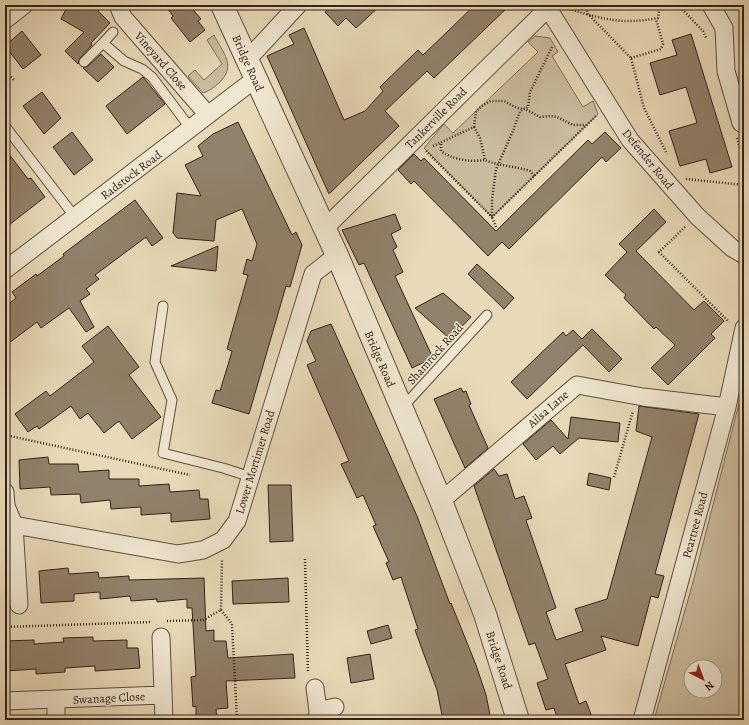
<svg xmlns="http://www.w3.org/2000/svg" width="749" height="725" viewBox="0 0 749 725" font-family="Alegreya,serif">
	<rect width="100%" height="100%" fill="#e8dab8"/>
	<filter id="stains"><feTurbulence type="fractalNoise" baseFrequency=".005" numOctaves="4"/><feColorMatrix values="0 0 0 0 .2 0 0 0 0 .09 0 0 0 0 .02 0 0 0 .5 -.17"/></filter>
	<radialGradient id="worn" r=".72"><stop offset=".6" stop-color="#630" stop-opacity="0"/><stop offset="1" stop-color="#630" stop-opacity=".3"/></radialGradient>
	<path fill="#c9bb9d" stroke="#7e6e5a" fill-rule="evenodd" d="M 214,35 C 223,53 237,66 219,83 C 213,88 210,91 203,93 L 188,76 L 195,70 L 204,80 L 222,64 L 207,40 Z
		M 535,36 L 550,38 L 558,52 L 552,56 L 583,107 L 593,101 L 598,114 L 492,217 L 424,148 L 444,124 L 453,133 L 538,52 L 528,42 Z
		M 744,384 L 744,720 L 654,720 L 695,575 ZM 691,667 L 715,667 L 715,691 L 691,691 Z"/>
	<path fill="#91826b" stroke="#322217" d="M 68,5 L 101,5 L 98,11 L 110,23 L 91,43 L 92,45 L 80,58 L 78,64 L 65,51 L 84,32 L 61,19 Z
		M 165,5 L 189,5 L 201,19 L 198,21 L 205,30 L 190,42 L 171,18 L 173,16 Z
		M 332,5 L 381,5 L 356,28 L 346,18 L 338,26 L 325,12 Z
		M 475,5 L 510,5 L 434,78 L 427,71 L 385,111 L 399,126 L 329,194 L 267,56 L 294,44 L 289,35 L 304,28 L 344,120 L 365,111 L 383,91 L 380,87 L 418,50 L 423,55 Z
		M 22,31 L 41,55 L 23,69 L 5,46 Z
		M 691,34 L 732,167 L 710,173 L 706,159 L 680,166 L 669,131 L 697,123 L 686,87 L 660,95 L 650,63 L 677,55 L 672,40 Z
		M 101,54 L 114,67 L 98,82 L 83,68 L 88,66 Z
		M 143,77 L 165,104 L 127,134 L 106,106 Z
		M 42,92 L 61,118 L 44,134 L 23,106 Z
		M 238,122 L 292,235 L 296,232 L 302,245 L 290,287 L 286,286 L 249,414 L 212,403 L 216,390 L 220,391 L 231,355 L 232,351 L 227,349 L 248,275 L 243,274 L 247,259 L 252,261 L 257,244 L 242,209 L 216,220 L 214,241 L 177,238 L 173,233 L 177,193 L 201,196 L 185,165 L 203,156 L 198,146 L 213,134 Z
		M 72,132 L 93,160 L 74,175 L 53,147 Z
		M 605,132 L 621,148 L 606,162 L 602,157 L 509,249 L 502,242 L 488,256 L 414,181 L 411,184 L 398,170 L 414,154 L 421,161 L 424,158 L 496,231 L 588,140 L 592,144 Z
		M 5,149 L 28,179 L 31,178 L 45,197 L 5,228 Z
		M 135,200 L 163,238 L 152,246 L 146,237 L 95,275 L 99,279 L 86,289 L 90,294 L 80,301 L 94,327 L 86,332 L 69,308 L 41,328 L 37,322 L 5,346 L 5,307 L 16,298 L 12,292 L 36,274 L 37,276 L 64,256 L 63,254 Z
		M 654,209 L 666,222 L 636,251 L 694,310 L 704,301 L 724,321 L 711,334 L 715,338 L 668,385 L 651,368 L 675,345 L 656,327 L 654,329 L 624,298 L 626,295 L 605,275 L 627,252 L 619,244 Z
		M 395,214 L 401,229 L 391,234 L 397,247 L 393,250 L 403,272 L 395,276 L 433,358 L 412,368 L 364,263 L 359,265 L 342,230 Z
		M 218,246 L 216,271 L 171,266 Z
		M 477,264 L 514,298 L 504,309 L 468,274 Z
		M 443,293 L 471,317 L 450,339 L 415,308 Z
		M 331,324 L 417,516 L 450,604 L 451,603 L 476,665 L 486,695 L 491,720 L 443,720 L 437,690 L 415,630 L 418,629 L 401,577 L 393,580 L 386,563 L 389,562 L 373,526 L 376,525 L 363,495 L 357,498 L 341,464 L 349,461 L 307,365 L 316,361 L 307,341 L 311,331 Z
		M 108,326 L 139,367 L 129,375 L 161,417 L 132,439 L 119,421 L 104,433 L 88,413 L 80,419 L 71,406 L 39,429 L 37,426 L 28,432 L 15,414 L 46,391 L 50,396 L 94,362 L 82,346 Z
		M 592,329 L 622,359 L 609,372 L 583,345 L 527,399 L 511,382 L 563,332 L 566,336 L 573,330 L 582,339 Z
		M 461,388 L 463,392 L 466,391 L 471,404 L 469,405 L 488,448 L 465,468 L 434,399 Z
		M 639,406 L 699,414 L 655,574 L 664,576 L 658,598 L 651,596 L 638,646 L 601,636 L 606,650 L 565,664 L 579,704 L 586,701 L 593,720 L 558,720 L 554,708 L 546,710 L 537,683 L 548,679 L 535,643 L 529,645 L 474,486 L 494,469 L 499,476 L 507,474 L 515,499 L 524,496 L 532,518 L 526,520 L 556,608 L 546,612 L 556,640 L 583,631 L 575,609 L 607,599 L 652,437 L 636,431 Z
		M 571,417 L 620,423 L 618,442 L 579,438 L 560,454 L 553,446 L 536,460 L 523,444 L 551,420 L 568,439 Z
		M 48,457 L 49,464 L 78,464 L 79,472 L 109,470 L 109,479 L 139,479 L 139,486 L 169,484 L 170,492 L 199,490 L 200,499 L 208,499 L 210,519 L 171,522 L 171,513 L 141,515 L 141,507 L 111,509 L 110,500 L 81,503 L 80,494 L 51,495 L 50,487 L 20,489 L 19,460 Z
		M 589,473 L 611,478 L 609,490 L 587,485 Z
		M 268,485 L 291,485 L 293,541 L 270,542 Z
		M 68,568 L 69,574 L 98,572 L 99,578 L 129,576 L 129,580 L 204,578 L 206,631 L 214,630 L 214,641 L 226,641 L 228,658 L 293,654 L 295,678 L 226,681 L 228,708 L 216,709 L 217,720 L 196,720 L 196,706 L 193,707 L 191,677 L 196,676 L 192,608 L 187,608 L 187,599 L 157,602 L 157,599 L 131,601 L 130,596 L 100,599 L 100,592 L 74,594 L 74,601 L 41,603 L 39,571 Z
		M 288,578 L 289,602 L 233,604 L 232,581 Z
		M 388,625 L 392,638 L 371,644 L 367,631 Z
		M 93,637 L 93,641 L 127,640 L 127,648 L 138,648 L 140,668 L 95,671 L 95,666 L 65,668 L 65,672 L 36,674 L 36,669 L 6,671 L 5,641 L 34,640 L 34,644 L 64,642 L 63,638 Z
		M 370,654 L 374,679 L 351,683 L 347,658 Z"/>
	<g fill="none" stroke-linecap="round" stroke-linejoin="round">
		<defs>
			<path id="service" d="M 103,43 L 113,32
				M 84,62 L 103,43 L 124,61 L 142,69 L 152,77 L 191,129
				M 5,126 L 75,217
				M 163,306 L 155,362 L 172,400 L 163,453 L 223,468 L 251,477
				M 402,408 L 487,315"/>
			<path id="minor" d="M 118,5 L 123,17 L 208,115
				M 546,5 L 630,140 L 697,216 L 732,248 L 744,255
				M 711,5 L 724,28 L 726,71 L 741,123
				M 5,20 L 24,5
				M 247,60 L 298,5
				M 325,228 L 548,8
				M 5,270 L 255,79
				M 5,492 L 6,506 L 14,525 L 19,605
				M 441,501 L 577,385 L 643,397 L 727,407
				M 14,525 L 178,554 L 203,550 L 223,540 L 237,521 L 313,274 L 337,255
				M 161,637 L 164,720
				M 315,688 L 318,711 L 317,720
				M 5,701 L 162,695
				M 56,701 L 56,720
				M 318,711 L 335,707
				M 642,720 L 727,407 L 744,328"/>
			<path id="tertiary" d="M 222,5 L 337,255 L 441,501 L 485,614 L 518,720"/>
		</defs>
		<use href="#service" stroke="#60503f" stroke-width="11"/>
		<use href="#minor" stroke="#60503f" stroke-width="19"/>
		<use href="#tertiary" stroke="#60503f" stroke-width="24"/>
		<path stroke="#322217" stroke-width="2.5" stroke-dasharray="1 2" stroke-linecap="butt" d="M 585,5 L 588,14 L 631,58 L 644,108 L 667,154
			M 678,5 L 703,31 L 706,38
			M 569,9 C 603,19 622,25 658,18 L 660,5
			M 631,58 L 661,49 L 663,44 L 656,19
			M 5,70 L 14,80
			M 474,127 L 480,138 L 485,160 C 499,166 515,166 530,171 L 534,176
			M 737,138 L 744,162
			M 441,144 L 441,151 C 453,160 470,162 485,160
			M 433,146 L 474,127 L 476,111 L 483,105 L 491,101 L 504,101 L 517,108 L 525,109 L 540,117 L 550,116 L 557,117 L 573,125 L 586,125
			M 426,151 L 492,217 L 596,116
			M 686,179 L 744,185
			M 496,227 L 492,217 L 492,199 L 496,169 L 513,131 L 520,111 L 528,107 L 530,92 L 552,47
			M 685,227 L 659,252 L 729,322
			M 5,435 L 190,475
			M 614,477 L 633,411
			M 305,559 L 308,673
			M 221,610 L 232,624 L 237,720
			M 167,621 L 203,620 L 221,610 L 222,560
			M 5,627 L 152,622"/>
		<use href="#service" stroke="#f0e7d1" stroke-width="9"/>
		<use href="#minor" stroke="#f0e7d1" stroke-width="17"/>
		<use href="#tertiary" stroke="#f0e7d1" stroke-width="22"/>
	</g>
	<g text-anchor="middle" dominant-baseline="central" stroke-width="3" stroke-linejoin="round" paint-order="stroke">
		<g font-size="12" fill="#322217" stroke="#f0e7d1">
			<text transform="translate(161 61) rotate(49)">Vineyard Close</text>
			<text transform="translate(248 63) rotate(66)">Bridge Road</text>
			<text transform="translate(436 118) rotate(-45)">Tankerville Road</text>
			<text transform="translate(648 159) rotate(51)">Defender Road</text>
			<text transform="translate(131 175) rotate(-37)">Radstock Road</text>
			<text transform="translate(435 354) rotate(-48)">Shamrock Road</text>
			<text transform="translate(380 359) rotate(67)">Bridge Road</text>
			<text transform="translate(548 409) rotate(-41)">Ailsa Lane</text>
			<text transform="translate(255 462) rotate(-73)">Lower Mortimer Road</text>
			<text transform="translate(695 525) rotate(-75)">Peartree Road</text>
			<text transform="translate(499 660) rotate(72)">Bridge Road</text>
			<text transform="translate(109 698) rotate(-3)">Swanage Close</text>
		</g>
	</g>
	<rect width="749" height="725" fill="none" stroke="#e8dab8" stroke-width="20"/>
	<rect x="6" y="6" width="737" height="713" fill="none" stroke="#322217" stroke-width="2"/>
	<rect x="10" y="10" width="729" height="705" fill="none" stroke="#322217"/>
	<g transform="translate(703 679) rotate(138)"><circle r="19" fill="#f0e7d1" stroke="#a49887"/>
	<path d="M0-3L7 15L0 10L-7 15Z" fill="#8f2418"/>
	<text y="-6" font-size="11" font-weight="bold" text-anchor="middle" fill="#322217">N</text>
	</g>
	<rect width="100%" height="100%" filter="url(#stains)"/>
	<rect width="100%" height="100%" fill="url(#worn)"/>
</svg>
